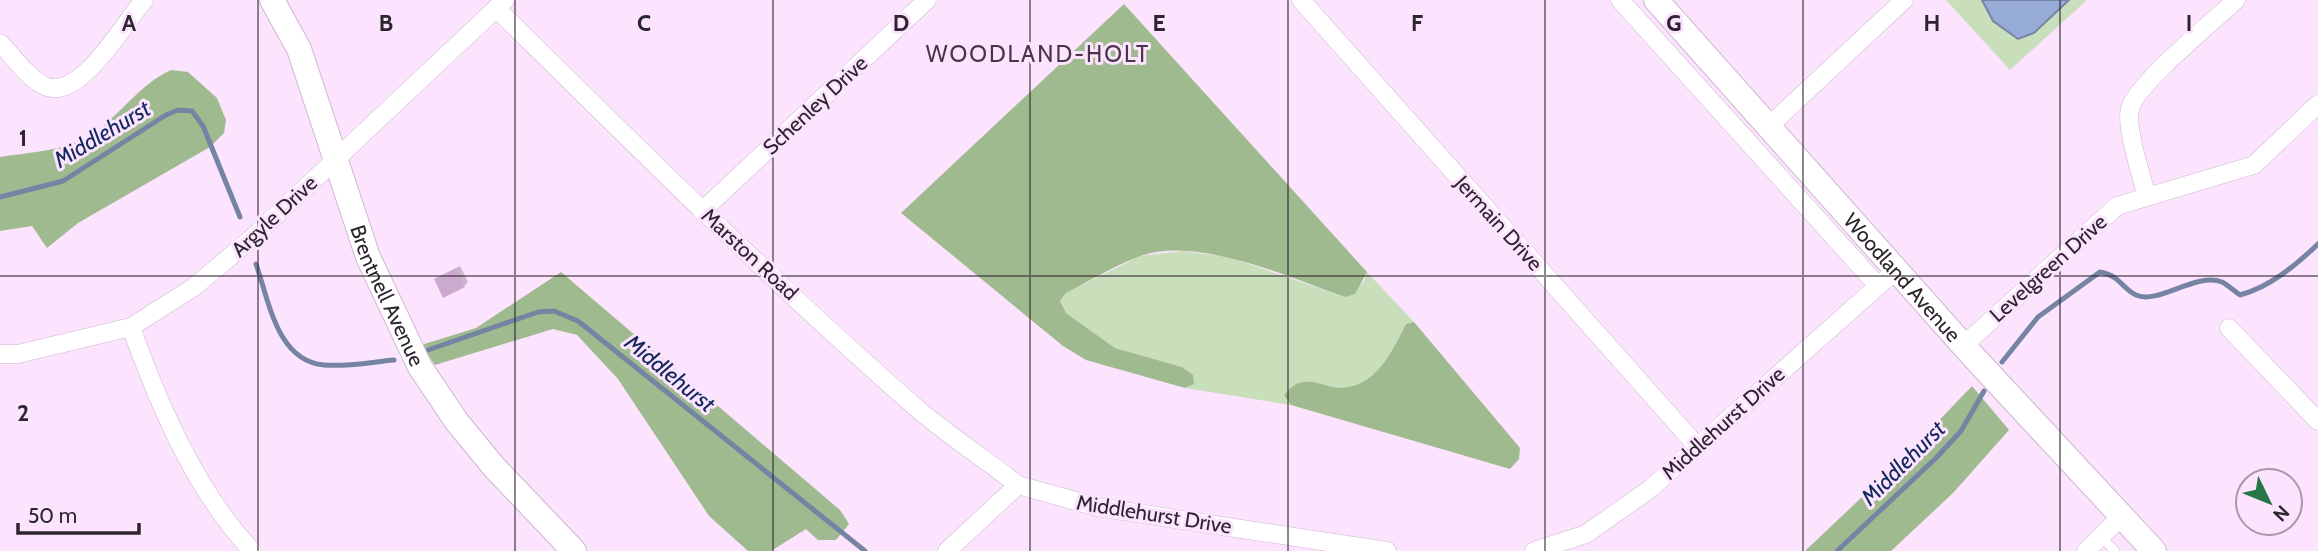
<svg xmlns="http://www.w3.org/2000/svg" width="2318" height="551" viewBox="0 0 2318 551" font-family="Cabin,sans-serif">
	<rect width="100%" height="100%" fill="#fce4fe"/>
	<path fill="#c9dfbb" d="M 1946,0 L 1982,0 L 1993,21 L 2034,33 L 2069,0 L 2087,0 L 2010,70 Z
		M 1182,251 L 1229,257 L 1345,297 L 1364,282 L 1367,272 L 1414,322 L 1406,324 C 1394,346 1378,384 1349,388 C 1336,389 1318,383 1305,381 L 1284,395 L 1291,405 L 1185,388 L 1194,384 L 1182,367 L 1115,348 L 1066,313 L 1060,301 L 1066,293 L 1140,256 Z"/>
	<path fill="#a0ba8f" d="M 1124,4 L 1367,272 L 1355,294 L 1345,297 C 1290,278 1195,234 1138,257 C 1113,266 1090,281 1066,293 L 1060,301 L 1066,313 L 1115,348 L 1182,367 L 1193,375 L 1194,384 L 1185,388 L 1086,360 L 1063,346 L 901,213 Z
		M 171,70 L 188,72 L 217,98 L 226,120 L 224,133 L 210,147 L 78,223 L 47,248 L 32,226 L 0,231 L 0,157 C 30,152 70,151 95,132 C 122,113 140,84 171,70 Z
		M 561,272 L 840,510 L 849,524 L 836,540 L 818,540 L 806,529 L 771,551 L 748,551 L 709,516 L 618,379 L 577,335 L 553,329 L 435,365 L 421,345 L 476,328 Z
		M 1414,322 L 1520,448 L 1519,459 L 1510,469 L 1291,405 L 1284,395 C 1306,367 1323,392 1349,387 C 1379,382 1394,347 1406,324 Z
		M 1972,386 L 2009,430 L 1953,493 L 1891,551 L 1805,551 L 1900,461 Z"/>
	<path fill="#96acd6" stroke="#7684a4" stroke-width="2" d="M 1982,0 L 2069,0 L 2034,33 L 2018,39 L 1993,21 Z"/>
	<path fill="#0003" d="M 460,266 L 468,282 L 464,286 L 436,279 Z"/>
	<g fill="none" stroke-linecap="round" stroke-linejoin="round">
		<path stroke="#7684a4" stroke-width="5" d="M 0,197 L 63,181 L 166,115 L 178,110 L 192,111 L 203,126 L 240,217
			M 256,264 C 269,301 277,361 324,365 C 346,367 372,362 394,360
			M 428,350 L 538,312 L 554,311 L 578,321 L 865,551
			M 2002,362 L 2038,317 L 2100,272 C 2121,276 2121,288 2136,295 C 2158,305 2196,272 2222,282 C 2228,285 2234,291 2240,295 C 2270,287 2296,265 2318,244
			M 1837,551 L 1936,458 L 1961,431 L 1984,391"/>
	</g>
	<path fill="#cca9cf" d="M 456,268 L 465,287 L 443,298 L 434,279 Z"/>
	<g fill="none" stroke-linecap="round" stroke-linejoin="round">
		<defs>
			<path id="lane" d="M 2101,537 L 2115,551"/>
			<path id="street" d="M 1301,0 L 1697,446
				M 1620,0 L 1878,286
				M 496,8 C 635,145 773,283 920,411 C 951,437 986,460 1018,485
				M 0,43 C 13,56 26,76 43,85 C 78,105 124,23 144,0
				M 1769,126 L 1904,0
				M 2146,195 C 2142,175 2125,128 2130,109 C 2135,85 2215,20 2236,0
				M 702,211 L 927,0
				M 131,327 C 159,405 195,490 252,551
				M 2229,328 L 2318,421
				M 1964,345 L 2117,206 L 2254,165 L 2318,104
				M 0,354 L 18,354 L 131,327 L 194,287 L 251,239 L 505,0
				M 947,551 L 1018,485 L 1097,507 L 1387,551
				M 1534,551 L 1586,534 L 1650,489 L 1896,270
				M 2086,551 L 2121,517"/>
			<g id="secondary">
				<path id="s1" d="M 272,0 L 299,49 L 368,257 L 420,367 L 457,422 L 494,467 L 574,551"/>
				<path id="s2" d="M 1656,0 L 1971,354 L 2154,551"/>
			</g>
		</defs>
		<use href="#lane" stroke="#cdb6cf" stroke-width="10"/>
		<use href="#street" stroke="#cdb6cf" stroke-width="19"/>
		<use href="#secondary" stroke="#cdb6cf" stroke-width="26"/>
		<use href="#lane" stroke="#fff" stroke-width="9"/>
		<use href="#street" stroke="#fff" stroke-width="18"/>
		<use href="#secondary" stroke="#fff" stroke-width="24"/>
	</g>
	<path fill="none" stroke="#2d252e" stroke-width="2" stroke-opacity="0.55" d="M 258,0 L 258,551M 515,0 L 515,551M 773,0 L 773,551M 1030,0 L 1030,551M 1288,0 L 1288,551M 1545,0 L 1545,551M 1803,0 L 1803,551M 2060,0 L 2060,551M 0,276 L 2318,276"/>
	<g text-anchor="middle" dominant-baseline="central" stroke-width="6" stroke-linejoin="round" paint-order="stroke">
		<g font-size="21" fill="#2d252e" stroke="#fce4fe">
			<text transform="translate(815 105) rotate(-43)">Schenley Drive</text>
			<text transform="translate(274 216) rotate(-43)">Argyle Drive</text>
			<text transform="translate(1499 223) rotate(48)">Jermain Drive</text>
			<text transform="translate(750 254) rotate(43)">Marston Road</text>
			<text transform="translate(2048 268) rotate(-42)">Levelgreen Drive</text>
			<text stroke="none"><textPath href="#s2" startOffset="371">Woodland Avenue</textPath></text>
			<text stroke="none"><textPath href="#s1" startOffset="318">Brentnell Avenue</textPath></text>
			<text transform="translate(1723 423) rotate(-42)">Middlehurst Drive</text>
			<text transform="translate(1154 514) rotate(9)">Middlehurst Drive</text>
		</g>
		<g font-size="23" letter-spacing="2" fill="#483549" stroke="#fce4fe">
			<text x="1038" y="54">WOODLAND-HOLT</text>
		</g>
		<g font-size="23" font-style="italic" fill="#12285c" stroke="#fce4fe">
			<text transform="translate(102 134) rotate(-31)">Middlehurst</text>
			<text transform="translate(670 373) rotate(39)">Middlehurst</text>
			<text transform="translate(1903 463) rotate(-45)">Middlehurst</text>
		</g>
	</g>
	<g font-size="23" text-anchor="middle" font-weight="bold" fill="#2d252e" stroke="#fce4fe" stroke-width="6" stroke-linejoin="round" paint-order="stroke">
		<text x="129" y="31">A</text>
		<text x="386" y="31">B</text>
		<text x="644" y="31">C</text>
		<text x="901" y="31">D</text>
		<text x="1159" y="31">E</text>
		<text x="1417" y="31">F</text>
		<text x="1674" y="31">G</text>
		<text x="1932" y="31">H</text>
		<text x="2189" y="31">I</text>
		<text x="23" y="146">1</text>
		<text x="23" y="421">2</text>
	</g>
	<g transform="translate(2269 502) rotate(133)"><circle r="33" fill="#fce4fe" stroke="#a998ab" stroke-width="2"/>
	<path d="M0-5L12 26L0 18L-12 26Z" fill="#267748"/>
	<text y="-10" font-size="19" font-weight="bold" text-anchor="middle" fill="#2d252e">N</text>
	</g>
	<path d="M18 523v10h121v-10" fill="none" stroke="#2d252e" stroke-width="3.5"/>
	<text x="28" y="523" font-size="21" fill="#2d252e" stroke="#fce4fe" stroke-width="5" paint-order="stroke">50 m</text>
</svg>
